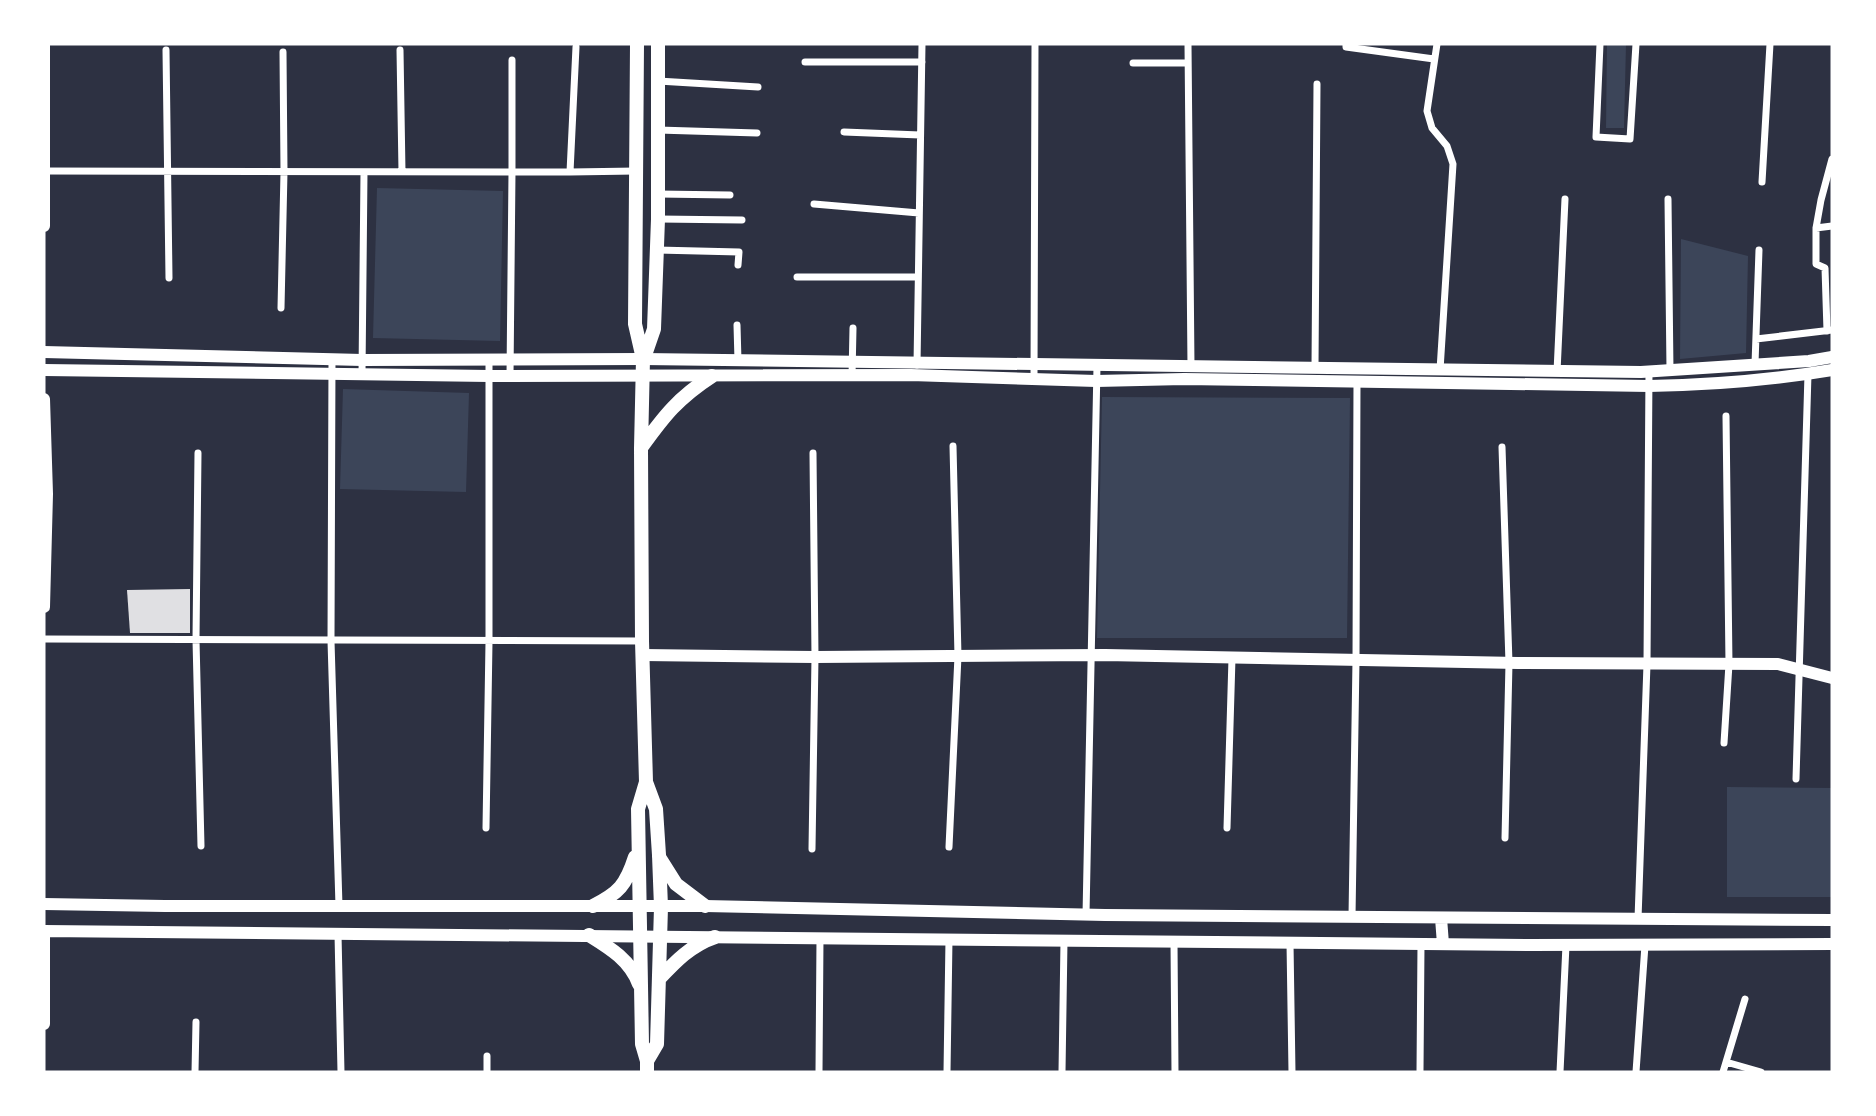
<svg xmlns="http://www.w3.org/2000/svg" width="1876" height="1116" viewBox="0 0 1876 1116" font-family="'Work Sans',sans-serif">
	<rect width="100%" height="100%" fill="#2d3142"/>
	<path fill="#3c4559" d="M 1607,44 L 1626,44 L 1624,128 L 1606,128 Z
		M 377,188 L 503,191 L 500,341 L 373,338 Z
		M 1681,239 L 1748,256 L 1746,353 L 1680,359 Z
		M 343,389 L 469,393 L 466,492 L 340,489 Z
		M 1102,397 L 1350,398 L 1347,638 L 1097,638 Z
		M 1727,787 L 1832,788 L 1832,897 L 1727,897 Z"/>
	<path fill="#e0e0e3" d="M 190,589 L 190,633 L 130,633 L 127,590 Z"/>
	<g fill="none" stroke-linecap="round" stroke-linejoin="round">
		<path stroke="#fff" stroke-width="7" d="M 1188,44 L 1191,367
			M 1346,44 L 1346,47 L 1434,59
			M 1437,44 L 1427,111 L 1432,128 L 1447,146 L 1453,164 L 1440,370
			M 1600,44 L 1596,137 L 1630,139 L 1636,44
			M 166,50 L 169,278
			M 400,50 L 402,172
			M 805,62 L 922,62
			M 1133,63 L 1188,63
			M 658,81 L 758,87
			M 658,130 L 757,133
			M 844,132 L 920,135
			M 44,171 L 570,172 L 636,171
			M 570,172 L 576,47
			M 1762,182 L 1770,44
			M 658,194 L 730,195
			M 1668,199 L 1670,370
			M 814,204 L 919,213
			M 659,219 L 742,220
			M 1816,228 L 1832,226
			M 657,250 L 739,252 L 738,265
			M 797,277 L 918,277
			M 281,308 L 284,172 L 283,52
			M 737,325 L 738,361
			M 1827,331 L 1825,268 L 1816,264 L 1816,228 L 1821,200 L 1832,159
			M 1756,339 L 1832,330
			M 332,359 L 331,641 L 339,906
			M 1755,364 L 1759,250
			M 917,365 L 922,44
			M 1315,368 L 1317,84
			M 1557,372 L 1565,199
			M 362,374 L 364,172
			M 510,376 L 512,172 L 512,60
			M 852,376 L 853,328
			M 1034,379 L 1035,44
			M 1502,447 L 1509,663 L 1505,838
			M 198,453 L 196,640 L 201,846
			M 44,639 L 642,641
			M 1724,743 L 1729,664 L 1726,416
			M 1796,779 L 1808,374
			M 486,828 L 489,642 L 489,359
			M 1227,828 L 1232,658
			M 949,847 L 958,656 L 953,446
			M 812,849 L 815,657 L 813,453
			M 1086,915 L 1097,366
			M 1352,917 L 1356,660 L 1357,381
			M 1638,919 L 1647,664 L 1649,372
			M 338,934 L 341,1072
			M 1174,942 L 1175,1072
			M 1290,943 L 1292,1072
			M 487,1056 L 487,1072
			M 1726,1062 L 1761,1072
			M 195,1072 L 196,1022
			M 819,1072 L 820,938
			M 947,1072 L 949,939
			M 1062,1072 L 1064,941
			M 1420,1072 L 1421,944
			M 1560,1072 L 1566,945
			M 1636,1072 L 1645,945
			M 1723,1072 L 1745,999"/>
		<path stroke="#fff" stroke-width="12" d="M 44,226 L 44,44
			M 44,352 L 362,360 L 643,359 L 1641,372 L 1809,361 L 1832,357
			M 44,370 L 489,376 L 911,375 L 1096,381 L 1184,379 L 1649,386 C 1710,385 1772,380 1832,370
			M 44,399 L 47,494 L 44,607
			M 643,655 L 815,657 L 1105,655 L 1518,663 L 1778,664 L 1832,678
			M 44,904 L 165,906 L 705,906 L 1105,915 L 1832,920
			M 1441,918 L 1443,944
			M 44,931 L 1530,945 L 1832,944
			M 44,1024 L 44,931"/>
		<path stroke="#fff" stroke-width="14" d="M 637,44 L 635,324 L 643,359 L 641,448 L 642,641 L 646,782 L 638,809 L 642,1044 L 647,1061 L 647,1072
			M 644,358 L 654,329 L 658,219 L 658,44
			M 641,448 C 664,416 678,398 712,376
			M 646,782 L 656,809 L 659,855 L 661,907 L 657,1044 L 647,1061
			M 659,857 L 676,884 L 705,906
			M 593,906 C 619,893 626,885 635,857
			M 589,935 C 610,948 630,960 639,984
			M 659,979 C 675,962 691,945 715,937"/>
	</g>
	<rect width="1876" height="1116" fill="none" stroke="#ffffff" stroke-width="91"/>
</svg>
